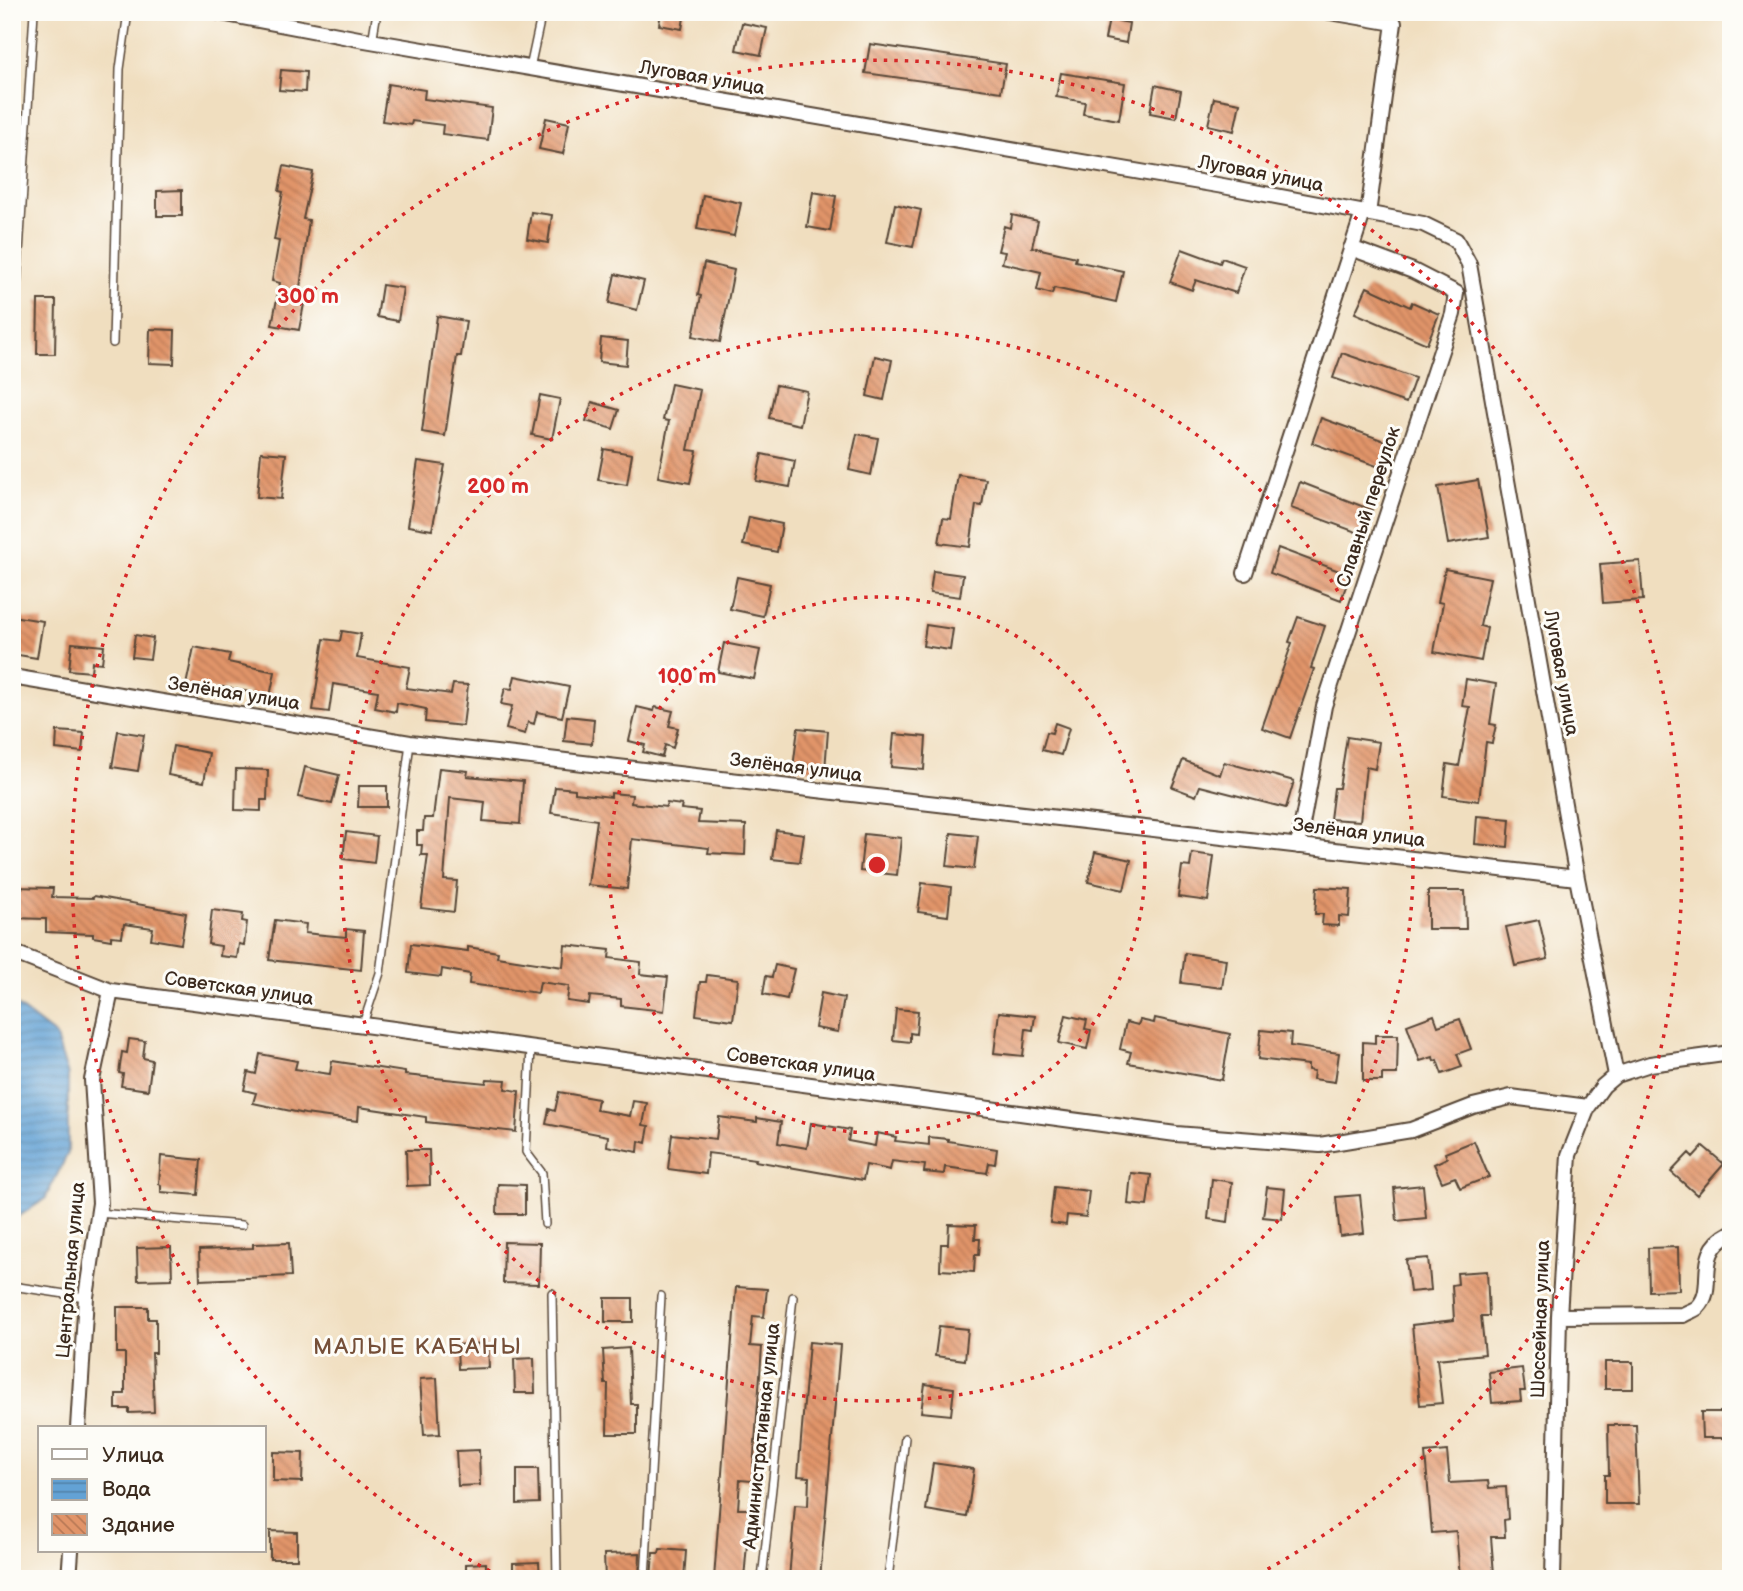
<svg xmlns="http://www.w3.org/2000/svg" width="1743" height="1591" viewBox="0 0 1743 1591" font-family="'Balsamiq Sans',sans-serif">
	<defs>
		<pattern id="water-rules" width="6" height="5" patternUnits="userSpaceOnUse" patternTransform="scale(1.75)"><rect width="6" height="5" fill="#63a2d5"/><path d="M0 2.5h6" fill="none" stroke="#5384ac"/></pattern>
		<pattern id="building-back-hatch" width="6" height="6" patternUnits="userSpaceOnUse" patternTransform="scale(1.75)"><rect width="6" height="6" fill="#e19469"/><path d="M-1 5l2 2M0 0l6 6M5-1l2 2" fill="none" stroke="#b87956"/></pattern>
	</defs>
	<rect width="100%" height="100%" fill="#fdfcf7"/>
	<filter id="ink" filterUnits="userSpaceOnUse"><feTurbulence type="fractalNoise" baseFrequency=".0143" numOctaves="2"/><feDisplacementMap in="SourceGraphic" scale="14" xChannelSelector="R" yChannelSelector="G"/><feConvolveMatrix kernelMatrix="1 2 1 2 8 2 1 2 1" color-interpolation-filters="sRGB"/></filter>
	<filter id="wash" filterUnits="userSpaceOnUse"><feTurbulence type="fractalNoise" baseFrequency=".00686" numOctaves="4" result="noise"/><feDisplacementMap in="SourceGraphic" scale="28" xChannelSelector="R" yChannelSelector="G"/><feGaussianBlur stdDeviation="1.57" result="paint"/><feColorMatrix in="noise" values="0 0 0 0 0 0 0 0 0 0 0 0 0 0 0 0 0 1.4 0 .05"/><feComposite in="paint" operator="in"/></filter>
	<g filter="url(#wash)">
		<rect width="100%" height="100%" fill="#f0debf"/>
		<path fill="url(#water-rules)" stroke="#4f667a" stroke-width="2" d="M 12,1002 L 55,1035 L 68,1075 L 68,1153 L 45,1199 L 12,1221 Z"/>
		<g id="blocks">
			<path fill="url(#building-back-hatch)" d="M 661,12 L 685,12 L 682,29 L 659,25 Z
				M 1109,19 L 1129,23 L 1126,43 L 1105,39 Z
				M 742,23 L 767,28 L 761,55 L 736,50 Z
				M 870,44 L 1006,64 L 1001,92 L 865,73 Z
				M 281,70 L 306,72 L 305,92 L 279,90 Z
				M 1061,73 L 1125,83 L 1119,120 L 1083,114 L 1085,102 L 1056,97 Z
				M 388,84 L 425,90 L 424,99 L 492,108 L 488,140 L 442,134 L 443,125 L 412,121 L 411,125 L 382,121 Z
				M 1155,85 L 1181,91 L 1176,118 L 1150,113 Z
				M 1214,98 L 1240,103 L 1234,131 L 1208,125 Z
				M 546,118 L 569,123 L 563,154 L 539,149 Z
				M 284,166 L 313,172 L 303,219 L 309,220 L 298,303 L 304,304 L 299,330 L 272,325 L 280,283 L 272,281 L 279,241 L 274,240 L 283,192 L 279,191 Z
				M 182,190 L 182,216 L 157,216 L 157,191 Z
				M 813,192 L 836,196 L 830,231 L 807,227 Z
				M 703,195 L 741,203 L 734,236 L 697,229 Z
				M 895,204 L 921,210 L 913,247 L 887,242 Z
				M 531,212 L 552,215 L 548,243 L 527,239 Z
				M 1012,215 L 1038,221 L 1032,247 L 1076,257 L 1075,261 L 1123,271 L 1116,302 L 1054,288 L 1052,294 L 1037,290 L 1041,272 L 1002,263 L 1005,252 L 998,251 L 1004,226 L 1010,228 Z
				M 1182,249 L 1220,263 L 1222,258 L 1245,266 L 1236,293 L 1196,280 L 1192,290 L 1170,282 Z
				M 704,263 L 734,270 L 720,342 L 693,336 L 701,296 L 698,295 Z
				M 615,274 L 644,281 L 637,310 L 609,303 Z
				M 382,285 L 403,288 L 398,321 L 377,317 Z
				M 1367,287 L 1410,307 L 1412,302 L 1439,314 L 1427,344 L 1355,313 Z
				M 38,300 L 56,300 L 55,354 L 37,354 Z
				M 437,316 L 466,321 L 461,356 L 457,356 L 445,436 L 422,432 Z
				M 150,329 L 175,330 L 174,364 L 149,363 Z
				M 601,338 L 628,341 L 626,365 L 599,362 Z
				M 1342,353 L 1415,378 L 1406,403 L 1333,378 Z
				M 875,356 L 892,360 L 884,400 L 867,396 Z
				M 671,384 L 700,390 L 688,450 L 697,451 L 690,483 L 658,477 L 669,421 L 663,420 Z
				M 776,385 L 807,391 L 800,425 L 769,418 Z
				M 540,395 L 560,399 L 552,439 L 532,435 Z
				M 592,402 L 619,410 L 613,429 L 586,421 Z
				M 1321,418 L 1393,444 L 1385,469 L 1312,443 Z
				M 857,434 L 878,438 L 871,475 L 849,470 Z
				M 604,449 L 632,454 L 627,485 L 598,480 Z
				M 261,452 L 286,454 L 281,499 L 257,497 Z
				M 762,454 L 795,461 L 790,487 L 756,481 Z
				M 418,461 L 445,465 L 432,530 L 408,526 Z
				M 958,475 L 986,479 L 982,506 L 976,505 L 970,547 L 939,543 L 943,518 L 951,519 Z
				M 1478,480 L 1489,537 L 1448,544 L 1438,487 Z
				M 1300,482 L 1372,510 L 1364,535 L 1291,508 Z
				M 749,517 L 782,524 L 777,552 L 743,545 Z
				M 1278,548 L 1350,575 L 1341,600 L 1270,573 Z
				M 1640,561 L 1643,600 L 1603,603 L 1600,564 Z
				M 1445,569 L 1490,578 L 1480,626 L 1487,628 L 1481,661 L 1434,652 L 1443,603 L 1438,602 Z
				M 933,571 L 963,575 L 960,597 L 930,593 Z
				M 737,577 L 770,584 L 763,616 L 730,609 Z
				M 12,616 L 43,621 L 37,658 L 12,654 Z
				M 1298,617 L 1325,626 L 1311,668 L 1314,669 L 1290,738 L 1262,728 L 1292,643 L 1289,642 Z
				M 926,625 L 953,629 L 950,650 L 923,646 Z
				M 342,631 L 361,634 L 357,658 L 410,667 L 406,688 L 451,694 L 453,684 L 468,685 L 463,726 L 425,722 L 426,709 L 397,703 L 396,712 L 375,708 L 378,691 L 333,684 L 329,712 L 313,710 L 324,639 L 340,641 Z
				M 135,635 L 153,638 L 150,659 L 132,657 Z
				M 72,643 L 104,646 L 102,663 L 92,662 L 91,672 L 69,670 Z
				M 724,643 L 760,650 L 754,679 L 718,672 Z
				M 194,647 L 230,654 L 228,662 L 275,672 L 269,701 L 249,696 L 250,692 L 223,687 L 223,691 L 209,688 L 207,694 L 185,690 Z
				M 515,676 L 569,687 L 562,717 L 537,712 L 534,724 L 528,722 L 525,734 L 506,729 L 512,706 L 501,704 L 505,688 L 512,689 Z
				M 1466,679 L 1496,684 L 1490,724 L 1496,725 L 1492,743 L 1486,742 L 1479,801 L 1443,796 L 1447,764 L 1459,766 L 1470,707 L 1462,706 Z
				M 637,707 L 654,711 L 655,707 L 673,711 L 669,726 L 678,728 L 673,748 L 665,745 L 662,757 L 643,752 L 645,745 L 629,741 Z
				M 567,716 L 594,719 L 592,744 L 564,741 Z
				M 1055,723 L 1069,728 L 1061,755 L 1042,750 L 1047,732 L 1052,733 Z
				M 798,728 L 828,731 L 825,770 L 793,768 Z
				M 57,731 L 84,733 L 82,752 L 56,749 Z
				M 118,731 L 144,735 L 138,771 L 112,767 Z
				M 894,734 L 926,737 L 924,770 L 891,767 Z
				M 1347,737 L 1379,742 L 1375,769 L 1366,767 L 1360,821 L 1330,819 L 1334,788 L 1339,788 Z
				M 173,746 L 209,753 L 204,782 L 168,775 Z
				M 1183,760 L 1220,775 L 1224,762 L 1294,781 L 1286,808 L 1200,786 L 1196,796 L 1172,787 Z
				M 305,767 L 339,775 L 332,804 L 298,797 Z
				M 439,768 L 468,771 L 467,776 L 523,781 L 520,824 L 483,821 L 485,802 L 450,798 L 444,880 L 457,881 L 454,912 L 421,908 L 428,855 L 421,855 L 422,845 L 417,845 L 417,831 L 423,831 L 424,818 L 433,818 Z
				M 236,769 L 268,770 L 267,800 L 261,800 L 261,811 L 235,810 Z
				M 359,786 L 387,786 L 387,807 L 358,807 Z
				M 555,787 L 575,789 L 575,793 L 611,797 L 611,793 L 632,795 L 631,803 L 666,807 L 667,803 L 682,805 L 681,809 L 700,811 L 698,823 L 746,825 L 745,855 L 708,853 L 709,848 L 632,839 L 627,889 L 588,885 L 597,820 L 551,813 Z
				M 1477,816 L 1510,819 L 1508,847 L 1475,844 Z
				M 776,830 L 804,834 L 800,862 L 772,859 Z
				M 346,832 L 377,836 L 374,863 L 343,859 Z
				M 951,833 L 978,836 L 974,869 L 947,866 Z
				M 864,834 L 901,838 L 897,875 L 860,871 Z
				M 1095,852 L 1131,860 L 1124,890 L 1088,882 Z
				M 1192,853 L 1214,856 L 1208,901 L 1178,897 L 1182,866 L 1190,867 Z
				M 922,883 L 951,887 L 948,916 L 918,912 Z
				M 12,887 L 53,888 L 52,897 L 93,898 L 94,896 L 186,913 L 181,944 L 151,939 L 153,928 L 124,924 L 122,937 L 111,936 L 111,940 L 93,937 L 93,934 L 46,932 L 46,919 L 12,918 Z
				M 1317,887 L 1351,889 L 1349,917 L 1339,916 L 1339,926 L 1322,925 L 1323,914 L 1315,914 Z
				M 1428,891 L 1465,891 L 1466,929 L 1428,929 Z
				M 212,910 L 243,914 L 242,921 L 247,922 L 244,945 L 239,944 L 237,958 L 220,956 L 221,946 L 208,944 Z
				M 275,920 L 306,924 L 305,933 L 324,935 L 346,937 L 346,929 L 364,931 L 361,970 L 269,960 Z
				M 1539,920 L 1548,959 L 1515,966 L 1506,927 Z
				M 411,944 L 468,951 L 468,947 L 498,952 L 497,957 L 563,967 L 565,945 L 610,950 L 609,958 L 641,962 L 640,974 L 668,977 L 664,1011 L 621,1006 L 621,999 L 590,996 L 589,1004 L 567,1001 L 569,986 L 540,982 L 538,993 L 469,984 L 470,974 L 442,969 L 441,977 L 408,973 Z
				M 1185,953 L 1226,959 L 1222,988 L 1181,983 Z
				M 775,965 L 794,969 L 787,999 L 763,994 L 766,976 L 772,977 Z
				M 707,975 L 738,979 L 733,1020 L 696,1015 L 700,982 L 706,982 Z
				M 821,993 L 844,998 L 838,1032 L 815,1028 Z
				M 896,1009 L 918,1011 L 916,1034 L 910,1033 L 910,1042 L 893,1040 Z
				M 999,1012 L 1035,1016 L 1033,1030 L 1026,1029 L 1023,1056 L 994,1053 Z
				M 1066,1015 L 1087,1020 L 1085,1029 L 1091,1030 L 1087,1049 L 1059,1043 Z
				M 1434,1015 L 1438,1026 L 1460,1019 L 1471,1049 L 1457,1054 L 1462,1067 L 1442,1074 L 1437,1060 L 1434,1061 L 1433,1057 L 1420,1061 L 1407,1025 Z
				M 1155,1018 L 1230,1034 L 1222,1080 L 1128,1063 L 1131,1052 L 1120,1049 L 1126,1022 L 1138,1025 L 1140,1020 L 1154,1023 Z
				M 1261,1030 L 1291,1033 L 1290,1046 L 1339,1053 L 1335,1082 L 1313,1079 L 1314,1071 L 1308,1070 L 1308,1065 L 1258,1059 Z
				M 1375,1035 L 1398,1035 L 1397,1074 L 1382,1074 L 1382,1081 L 1363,1081 L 1363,1042 L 1375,1043 Z
				M 129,1039 L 145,1041 L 143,1058 L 152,1060 L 148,1090 L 121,1086 L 123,1074 L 119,1073 L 122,1052 L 127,1053 Z
				M 260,1054 L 297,1061 L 295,1069 L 330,1074 L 332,1061 L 405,1072 L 405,1075 L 486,1083 L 487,1079 L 506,1080 L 505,1089 L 519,1091 L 516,1132 L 426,1122 L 426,1117 L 359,1107 L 358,1121 L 305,1114 L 253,1103 L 256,1093 L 244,1090 L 248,1072 L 256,1074 Z
				M 559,1092 L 598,1099 L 596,1110 L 630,1116 L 633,1101 L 647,1103 L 643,1125 L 649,1126 L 646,1143 L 639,1141 L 638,1152 L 607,1146 L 608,1136 L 546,1124 L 549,1109 L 555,1111 Z
				M 719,1117 L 757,1122 L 757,1118 L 781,1122 L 778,1143 L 807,1148 L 811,1123 L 850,1130 L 848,1141 L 875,1146 L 877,1133 L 896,1137 L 895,1141 L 929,1145 L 929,1137 L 948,1139 L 948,1141 L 997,1149 L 995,1164 L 989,1163 L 987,1173 L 945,1167 L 944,1174 L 924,1172 L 925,1165 L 892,1161 L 890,1170 L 866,1165 L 863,1180 L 755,1161 L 756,1159 L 708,1153 L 706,1174 L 668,1169 L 672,1134 L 716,1139 Z
				M 1474,1141 L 1489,1177 L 1460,1188 L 1455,1177 L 1442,1182 L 1434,1164 L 1447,1158 L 1445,1153 Z
				M 1703,1146 L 1724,1164 L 1697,1195 L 1671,1172 L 1689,1153 L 1693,1157 Z
				M 406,1150 L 429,1150 L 430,1185 L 407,1186 Z
				M 161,1156 L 201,1160 L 198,1195 L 161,1192 L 161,1185 L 159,1184 Z
				M 1131,1173 L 1151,1175 L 1147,1206 L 1128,1204 Z
				M 1212,1179 L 1232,1182 L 1228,1222 L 1208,1219 Z
				M 498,1184 L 525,1185 L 525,1214 L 497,1214 Z
				M 1423,1185 L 1426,1218 L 1397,1221 L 1394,1188 Z
				M 1054,1187 L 1089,1191 L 1086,1217 L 1067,1215 L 1066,1225 L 1050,1223 Z
				M 1267,1187 L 1285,1189 L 1282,1219 L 1263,1217 Z
				M 1360,1195 L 1364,1233 L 1340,1236 L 1336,1197 Z
				M 949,1224 L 976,1225 L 975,1239 L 980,1239 L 979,1255 L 975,1255 L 974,1272 L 940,1270 L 941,1244 L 948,1244 Z
				M 504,1242 L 540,1243 L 539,1284 L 503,1283 Z
				M 289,1243 L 291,1276 L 200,1280 L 199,1250 L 253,1248 L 253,1244 Z
				M 171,1247 L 172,1279 L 138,1280 L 137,1248 Z
				M 1678,1247 L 1679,1290 L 1649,1291 L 1648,1248 Z
				M 1428,1258 L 1431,1290 L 1410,1292 L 1406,1260 Z
				M 1487,1271 L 1489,1316 L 1481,1316 L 1485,1354 L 1437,1359 L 1442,1403 L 1420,1405 L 1412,1325 L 1454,1320 L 1452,1285 L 1458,1284 L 1457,1273 Z
				M 736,1287 L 767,1289 L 764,1317 L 753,1316 L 750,1346 L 762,1347 L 759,1389 L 752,1481 L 740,1480 L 738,1509 L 750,1509 L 744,1579 L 714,1579 Z
				M 605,1298 L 633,1298 L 633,1322 L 605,1322 Z
				M 117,1307 L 148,1307 L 148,1319 L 156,1319 L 156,1353 L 152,1353 L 154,1412 L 129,1413 L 129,1409 L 116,1409 L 116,1394 L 125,1394 L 125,1353 L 117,1353 Z
				M 939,1326 L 968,1329 L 965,1360 L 935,1356 Z
				M 809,1342 L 840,1345 L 820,1579 L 789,1579 L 795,1505 L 808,1506 L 809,1477 L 798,1476 Z
				M 488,1343 L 489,1368 L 458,1369 L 457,1345 Z
				M 629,1348 L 631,1404 L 637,1404 L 637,1434 L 607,1434 L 608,1384 L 605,1384 L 603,1350 Z
				M 534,1358 L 535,1393 L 515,1393 L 514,1359 Z
				M 1605,1362 L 1633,1362 L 1633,1389 L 1605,1389 Z
				M 1522,1368 L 1525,1391 L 1520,1391 L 1521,1401 L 1492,1403 L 1489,1372 Z
				M 437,1378 L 440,1434 L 424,1435 L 420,1379 Z
				M 925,1384 L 954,1388 L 951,1415 L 921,1412 Z
				M 1701,1412 L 1731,1412 L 1731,1438 L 1702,1438 Z
				M 1608,1425 L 1636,1425 L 1639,1504 L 1605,1504 L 1605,1475 L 1609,1475 Z
				M 479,1450 L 480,1485 L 458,1486 L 456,1451 Z
				M 1447,1451 L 1450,1483 L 1488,1481 L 1489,1488 L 1506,1487 L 1508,1519 L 1504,1520 L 1505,1537 L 1491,1537 L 1494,1574 L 1460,1577 L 1456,1531 L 1432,1533 L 1425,1453 Z
				M 273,1452 L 303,1453 L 302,1482 L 273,1481 Z
				M 933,1463 L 974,1469 L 967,1517 L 926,1510 Z
				M 517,1469 L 538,1469 L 539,1503 L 517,1504 Z
				M 270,1531 L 297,1532 L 297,1559 L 270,1559 Z
				M 660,1549 L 686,1551 L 684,1579 L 651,1579 L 653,1553 L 659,1553 Z
				M 640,1553 L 639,1579 L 605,1579 L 604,1554 Z
				M 539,1562 L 540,1579 L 513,1579 L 513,1563 Z
				M 486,1563 L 486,1579 L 466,1579 L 466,1564 Z"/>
		</g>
	</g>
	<g filter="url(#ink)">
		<use href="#blocks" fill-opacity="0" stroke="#564536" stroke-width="2"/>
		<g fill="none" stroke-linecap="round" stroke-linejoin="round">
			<defs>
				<path id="lane" d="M 372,42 L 377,12
					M 530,68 L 542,12
					M 17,285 L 34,12
					M 113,343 L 120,69 L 128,12
					M 363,1024 L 380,973 L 410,743
					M 531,1048 L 526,1152 L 542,1173 L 545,1224
					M 98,1213 L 242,1225
					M 12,1286 L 85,1297
					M 552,1293 L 557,1579
					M 645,1579 L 661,1296
					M 762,1579 L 793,1297
					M 888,1579 L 905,1438"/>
				<path id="street" d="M 216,12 L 359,39 L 1223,186 L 1423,224 L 1456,240 L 1469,264 L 1577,878 L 1616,1075
					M 1330,12 L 1394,23 L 1368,214
					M 1245,573 L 1363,213
					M 12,677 L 410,743 L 1577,878
					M 1298,846 L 1324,706 L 1453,314 L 1456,293 L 1413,271 L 1351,248
					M 12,952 L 111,991 L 1176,1134 L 1320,1145 L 1411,1130 L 1473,1106 L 1511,1097 L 1588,1107
					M 1559,1316 L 1683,1315 C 1688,1312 1695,1310 1698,1307 C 1718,1287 1692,1253 1731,1233
					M 78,1428 L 86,1297 L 100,1203 L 92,1080 L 111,991
					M 69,1579 L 71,1551
					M 1553,1579 L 1559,1316 L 1569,1155 L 1588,1107 L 1603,1086 L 1616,1075 L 1650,1064 L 1731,1053"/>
			</defs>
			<use href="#lane" stroke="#564536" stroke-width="10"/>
			<use href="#street" stroke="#564536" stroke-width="18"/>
			<use href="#lane" stroke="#fff" stroke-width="7"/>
			<use href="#street" stroke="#fff" stroke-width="14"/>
		</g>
	</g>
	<g fill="none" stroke="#d62828" stroke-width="3.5" stroke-dasharray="3.5 7">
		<circle cx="877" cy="865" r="268"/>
		<circle cx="877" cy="865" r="536"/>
		<path d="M499 1576A805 805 0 1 1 1255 1576"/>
	</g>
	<g text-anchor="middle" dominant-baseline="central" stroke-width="6" stroke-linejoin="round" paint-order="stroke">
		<g font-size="19" fill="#3b2a1e" stroke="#fdfcf7">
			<text transform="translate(702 78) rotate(10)">Луговая улица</text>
			<text transform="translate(1261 174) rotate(11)">Луговая улица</text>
			<text transform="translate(1369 507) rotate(-72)">Славный переулок</text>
			<text transform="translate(1561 673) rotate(80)">Луговая улица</text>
			<text transform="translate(234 694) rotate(9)">Зелёная улица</text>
			<text transform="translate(796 768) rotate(7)">Зелёная улица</text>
			<text transform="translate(1359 833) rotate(7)">Зелёная улица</text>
			<text transform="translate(239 989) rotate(8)">Советская улица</text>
			<text transform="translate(801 1065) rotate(8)">Советская улица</text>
			<text transform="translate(71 1270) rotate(-85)">Центральная улица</text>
			<text transform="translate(1541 1319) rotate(-88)">Шоссейная улица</text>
			<text transform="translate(762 1436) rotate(-84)">Административная улица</text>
		</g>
		<g font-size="23" letter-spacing="2" fill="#754f38" stroke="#fdfcf7">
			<text x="418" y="1347">МАЛЫЕ КАБАНЫ</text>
		</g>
	</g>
	<circle cx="877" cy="865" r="10" fill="#d62828" stroke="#fdfcf7" stroke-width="3.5"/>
	<g font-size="21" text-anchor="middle" font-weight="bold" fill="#d62828" stroke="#fdfcf7" stroke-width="6" stroke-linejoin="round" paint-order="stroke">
		<text x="308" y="303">300 m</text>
		<text x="498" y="493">200 m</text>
		<text x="687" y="683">100 m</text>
	</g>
	<rect width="1743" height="1591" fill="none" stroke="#fdfcf7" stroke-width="42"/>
	<rect x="38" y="1426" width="228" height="126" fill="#fdfcf7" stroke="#afa8a0" stroke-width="2"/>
	<rect x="52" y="1449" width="35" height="10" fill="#ffffff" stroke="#afa8a0" stroke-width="2"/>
	<text x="102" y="1462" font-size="21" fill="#3b2a1e">Улица</text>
	<rect x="52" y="1479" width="35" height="21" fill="url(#water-rules)" stroke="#afa8a0" stroke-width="2"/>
	<text x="102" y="1496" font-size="21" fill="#3b2a1e">Вода</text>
	<rect x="52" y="1514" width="35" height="21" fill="url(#building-back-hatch)" stroke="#afa8a0" stroke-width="2"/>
	<text x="102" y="1532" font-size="21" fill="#3b2a1e">Здание</text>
</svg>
